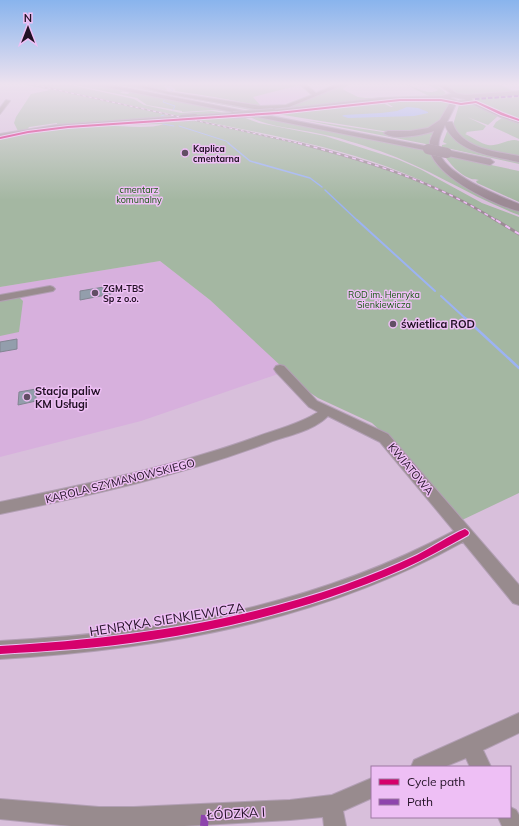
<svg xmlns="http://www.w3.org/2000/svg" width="519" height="826" viewBox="0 0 519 826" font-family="Mulish,sans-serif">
	<rect width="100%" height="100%" fill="#d8bfdb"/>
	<path fill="#d7b0dd" d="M 299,85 L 309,95 L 278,106 L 261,106 L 252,97 Z
		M 160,261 L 210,300 L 283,367 L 281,373 L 141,421 L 0,457 L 0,287 Z"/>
	<path fill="#a4b7a2" d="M 22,84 L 28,84 L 181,117 L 57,125 L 57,123 L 29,127 L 27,130 L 18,131 L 14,123 L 16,117 L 31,94 L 50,90 Z
		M 32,84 L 66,84 L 134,99 L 144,105 L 181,113 L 212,111 L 231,114 L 185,117 Z
		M 70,84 L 87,84 L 123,91 L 120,93 L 128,94 L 130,92 L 238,113 L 214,110 L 182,112 L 182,111 L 147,105 L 137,98 Z
		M 113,84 L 126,84 L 162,92 L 255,108 L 281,108 L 346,84 L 351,84 L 342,89 L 358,97 L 365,98 L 431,97 L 405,84 C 416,87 428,96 438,90 L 427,84 L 435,84 L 446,93 L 441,97 L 401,98 L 261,112 Z
		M 141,84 L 300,84 L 310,94 L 299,85 L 253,97 L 261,106 C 233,100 203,95 175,91 L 175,89 L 171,86 L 164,86 L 167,90 L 165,90 Z
		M 441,84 L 498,84 L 516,92 L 473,96 L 458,95 Z
		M 505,96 L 509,97 L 497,99 L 519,97 L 519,120 L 505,116 L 476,101 L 477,98 Z
		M 399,100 L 442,100 L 450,104 L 440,121 L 425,130 L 389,132 L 271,113 L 381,102 L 391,107 L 393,107 L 384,101 Z
		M 471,104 L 488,110 L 498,116 L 488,125 L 467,117 L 486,126 L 483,130 L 466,132 L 467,133 L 465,134 C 472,137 481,144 488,145 C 500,147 510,137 519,141 L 519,158 L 478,148 L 461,139 L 453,125 L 459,105 Z
		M 249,115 L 432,152 L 446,170 L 519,210 L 519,215 C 471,197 429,168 380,151 C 359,144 338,137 316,133 C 294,128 268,127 248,116 Z
		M 240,116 L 259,123 L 325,136 L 397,159 L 420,169 L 482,203 L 519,217 L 519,233 C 477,207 434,184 388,167 C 325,144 259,133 193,119 Z
		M 502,118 L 519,122 L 519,139 L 493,127 L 496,122 Z
		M 191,119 C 288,140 378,157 466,204 C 484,214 503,224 519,235 L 519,493 L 460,521 L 385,435 L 372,423 L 318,398 L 309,392 L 210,300 L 160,261 L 0,287 L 0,138 C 33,132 67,126 100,126 C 119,125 147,130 164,124 L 111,125 Z
		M 304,120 L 396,134 L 437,128 L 433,135 L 430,136 L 432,137 L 431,145 Z
		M 448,129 L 459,141 L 519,160 L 519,164 L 442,147 L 442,145 L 447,144 L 443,142 Z
		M 444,155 L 519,171 L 519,202 L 477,183 L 476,181 L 479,180 C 476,179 472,180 469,178 C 459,174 450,164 444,155 Z
		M 16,297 L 20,298 L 23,301 L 19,332 L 0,336 L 0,300 Z"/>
	<path fill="#9cb3f4" d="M 407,107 L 418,108 L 428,112 L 428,113 L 414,116 L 348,118 L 342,116 L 344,115 L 381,113 L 397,111 Z"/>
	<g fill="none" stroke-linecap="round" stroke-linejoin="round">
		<path stroke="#9cb3f4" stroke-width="1" d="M 163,84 L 173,90 L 171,92
			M 165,99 L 163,102 L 175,106 L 173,110
			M 161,116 L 164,115
			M 163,124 L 174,126
			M 179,126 L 226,141 L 230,144"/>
		<path stroke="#9cb3f4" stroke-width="1.5" d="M 228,143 L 250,161 L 310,178 L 322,187
			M 325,190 L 358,221"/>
		<path stroke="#9cb3f4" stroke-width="2" d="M 357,220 L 435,291
			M 441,296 L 466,319"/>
		<path stroke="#9cb3f4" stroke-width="2.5" d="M 465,318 L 519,368"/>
	</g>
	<path fill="#939eac" stroke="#828592" d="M 110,286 L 111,294 L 80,300 L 80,291 Z
		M 17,339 L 17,349 L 0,352 L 0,342 Z
		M 36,389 L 36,401 L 18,405 L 19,392 Z"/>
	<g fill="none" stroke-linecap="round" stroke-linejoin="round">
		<defs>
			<path id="minor" d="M 128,84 L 137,84 L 168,92 L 261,106 L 286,105 L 312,95 L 300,84 L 305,84 L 316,93 L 338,84 L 345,84 L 289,107 L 261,110 L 168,94 Z
				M 437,84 L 443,84 L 459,95 L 455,96 Z
				M 6,100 L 10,101 L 0,114 L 0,108 Z
				M 468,100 L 472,100 L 505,115 L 519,119 L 519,123 L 501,117 L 468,102 Z
				M 50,286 L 53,287 L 55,289 L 53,291 L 0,301 L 0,295 Z
				M 280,365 L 284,366 L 317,401 L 388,434 L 519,585 L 519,605 L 513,603 L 463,542 C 319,622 163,649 0,659 L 0,641 C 162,632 309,608 454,531 L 380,442 L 328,416 C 313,431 290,435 270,442 C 183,475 92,495 0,514 L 0,502 C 86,484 173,467 256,437 C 277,429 300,424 318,412 L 309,407 L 276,372 L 274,369 L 276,366 Z
				M 519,713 L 519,733 L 483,750 L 491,767 L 470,767 L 466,758 L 444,767 L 411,767 L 414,760 Z
				M 372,778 L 372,798 L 343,811 L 346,826 L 324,826 L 323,817 L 290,820 L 184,826 L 71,826 L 0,819 L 0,799 L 99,807 L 134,807 L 290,800 L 332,795 Z
				M 510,807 L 516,810 L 519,815 L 519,826 L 502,826 L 498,817 L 510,817 Z"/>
			<path id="major" d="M 519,91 L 519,95 L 472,98 L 472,101 C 462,105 453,105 444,99 L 381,102 L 273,114 L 270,112 L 273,110 L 381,98 L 442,96 L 453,93 L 466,95 ZM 453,97 L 464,99 L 466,100 L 458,101 L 450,98 Z
				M 233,113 L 236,115 L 235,116 L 195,119 L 192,117 L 195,115 Z
				M 182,116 L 185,118 L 184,119 L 56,129 L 0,138 L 0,134 L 56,125 Z"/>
			<path id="highway" d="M 91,84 L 105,84 L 430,147 L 430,141 L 434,131 C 423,135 393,141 384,133 L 388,131 L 410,131 L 428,128 L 440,120 L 451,101 L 455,101 L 455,106 L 447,122 L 452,122 C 454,126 455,130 458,133 C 472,150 499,152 519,156 L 519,162 C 493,156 456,153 445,125 C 441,133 437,141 439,151 C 443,174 499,196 519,204 L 519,211 C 494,205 437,177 430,151 Z
				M 447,150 L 490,159 L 494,162 L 490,165 L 444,155 L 443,153 L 444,151 Z"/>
		</defs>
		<use href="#minor" stroke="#b29fb4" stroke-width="2"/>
		<use href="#major" stroke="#b29fb4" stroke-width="2"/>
		<use href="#highway" stroke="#b29fb4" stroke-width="2"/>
		<use href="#minor" fill="#988b8e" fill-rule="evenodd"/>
		<use href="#major" fill="#9e8d97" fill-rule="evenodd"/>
		<use href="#highway" fill="#9c8a95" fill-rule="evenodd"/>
		<defs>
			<path id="rail-far2" d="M 30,84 L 302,144"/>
			<path id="rail-far1" d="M 298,143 C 368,161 436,182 497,221"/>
			<path id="rail" d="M 496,220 L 519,234"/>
		</defs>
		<use href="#rail-far2" stroke="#9c8b96" stroke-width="1.5"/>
		<use href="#rail-far1" stroke="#9c8b96" stroke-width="2.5"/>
		<use href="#rail" stroke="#9c8b96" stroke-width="3"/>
		<use href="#rail-far2" stroke="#eebff5" stroke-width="1" stroke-dasharray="3" stroke-linecap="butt"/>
		<use href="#rail-far1" stroke="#eebff5" stroke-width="1.5" stroke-dasharray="4" stroke-linecap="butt"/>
		<use href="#rail" stroke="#eebff5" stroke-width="2" stroke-dasharray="5.5" stroke-linecap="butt"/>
		<defs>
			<path id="major-bridge" d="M 233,115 L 273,112
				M 182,118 L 195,117"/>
			<path id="highway-bridge" d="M 428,149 L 447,153"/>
		</defs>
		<use href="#major-bridge" stroke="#b29fb4" stroke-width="8" stroke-linecap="butt"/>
		<use href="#highway-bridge" stroke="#b29fb4" stroke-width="10" stroke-linecap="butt"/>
		<use href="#major-bridge" stroke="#9e8d97" stroke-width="6"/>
		<use href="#highway-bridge" stroke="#9c8a95" stroke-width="10"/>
		<path stroke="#8e44ad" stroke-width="2" stroke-dasharray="4.5 2" stroke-linecap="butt" d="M 475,99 L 519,96"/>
		<path stroke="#8e44ad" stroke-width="8" stroke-dasharray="16 8" stroke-linecap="butt" d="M 204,826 L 205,815"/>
		<defs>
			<path id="cycleway" d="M 400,99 L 441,99 L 461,103 L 476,101 L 503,113 L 519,119 L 519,121 L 501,115 L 476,103 L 461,105 L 441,101 L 400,101 L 278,114 L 68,128 L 28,133 L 0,139 L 0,137 L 28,131 L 68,126 L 278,112 Z
				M 465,529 L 468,531 L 469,533 L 468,535 C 446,547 425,559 403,569 C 323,604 237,627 151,640 C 101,648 50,651 0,654 L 0,646 C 119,639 231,624 344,585 C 369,576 394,566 417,555 C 433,547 448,536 465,529 Z"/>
		</defs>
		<use href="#cycleway" stroke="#eebff5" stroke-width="2"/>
		<use href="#cycleway" fill="#d6006c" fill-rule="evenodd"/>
	</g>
	<linearGradient id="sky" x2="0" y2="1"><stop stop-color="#89b4ed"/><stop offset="0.42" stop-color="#ede2ef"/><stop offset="1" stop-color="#ede2ef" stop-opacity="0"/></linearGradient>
	<rect width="519" height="200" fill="url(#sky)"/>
	<g fill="#624e65" stroke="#eebff5" stroke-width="1.5">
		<circle cx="185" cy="153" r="4"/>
		<circle cx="95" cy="293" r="4"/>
		<circle cx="393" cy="324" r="4"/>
		<circle cx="27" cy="397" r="4"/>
	</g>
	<g text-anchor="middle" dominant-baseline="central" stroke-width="3" stroke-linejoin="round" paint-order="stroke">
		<g font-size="9" font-weight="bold" fill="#221125" stroke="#eebff5" text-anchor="start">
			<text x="193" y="148">Kaplica<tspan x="193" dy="10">cmentarna</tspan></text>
			<text x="103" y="288">ZGM-TBS<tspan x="103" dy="10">Sp z o.o.</tspan></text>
		</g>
		<g font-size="9" fill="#165a10" stroke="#eebff5">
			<text x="139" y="189">cmentarz<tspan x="139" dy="10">komunalny</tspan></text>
			<text x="384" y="294">ROD im. Henryka<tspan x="384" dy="10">Sienkiewicza</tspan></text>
		</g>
		<g font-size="11" font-weight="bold" fill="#221125" stroke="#eebff5" text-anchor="start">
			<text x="401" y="324">świetlica ROD</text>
			<text x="35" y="391">Stacja paliw<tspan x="35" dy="13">KM Usługi</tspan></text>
		</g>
		<g font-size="11" fill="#221125" stroke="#eebff5">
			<text transform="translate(411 469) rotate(50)">KWIATOWA</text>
			<text transform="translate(120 481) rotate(-14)">KAROLA SZYMANOWSKIEGO</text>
		</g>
		<g font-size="13" fill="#221125" stroke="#eebff5">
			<text transform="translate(167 619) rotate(-9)">HENRYKA SIENKIEWICZA</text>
			<text transform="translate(236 813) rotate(-3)">ŁÓDZKA I</text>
		</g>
	</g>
	<rect x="371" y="766" width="140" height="52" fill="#eebff5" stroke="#9c79a2"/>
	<rect x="379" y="779" width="20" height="6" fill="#d6006c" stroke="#9c79a2"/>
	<text x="407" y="786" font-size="12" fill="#221125">Cycle path</text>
	<rect x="379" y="799" width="20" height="6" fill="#8e44ad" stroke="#9c79a2"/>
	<text x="407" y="806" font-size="12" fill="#221125">Path</text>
	<g transform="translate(28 28)" stroke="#eebff5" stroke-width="3" paint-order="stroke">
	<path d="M0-3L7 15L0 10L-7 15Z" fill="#221125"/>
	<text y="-6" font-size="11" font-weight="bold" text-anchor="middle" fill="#221125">N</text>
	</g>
</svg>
